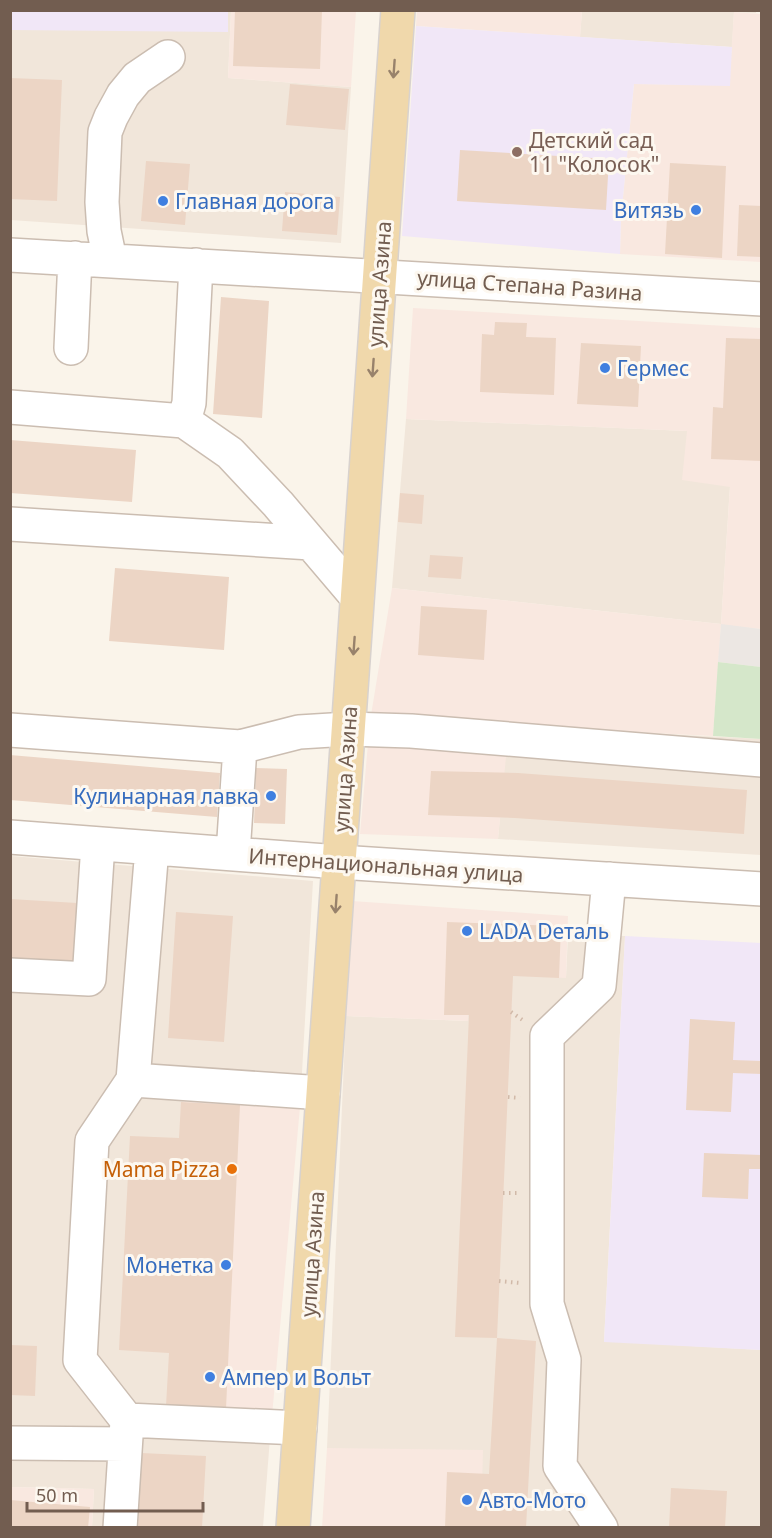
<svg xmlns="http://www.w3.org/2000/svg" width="772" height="1538" viewBox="0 0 772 1538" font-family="'Noto Sans',sans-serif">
	<rect width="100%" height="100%" fill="#faf4ea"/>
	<path fill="#f1e6da" d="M 10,11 L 231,11 L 228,78 L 351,87 L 341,243 L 11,220 Z
		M 582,11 L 756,11 L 756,13 L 734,12 L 732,47 L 580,37 Z
		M 406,419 L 687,431 L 730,486 L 721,624 L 392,588 Z
		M 508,726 L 761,739 L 761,855 L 498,839 Z
		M 11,856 L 313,881 L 300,1107 L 184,1101 L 270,1438 L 263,1527 L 92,1527 L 94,1489 L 11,1487 Z
		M 568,935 L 625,936 L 604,1341 L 761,1350 L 761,1527 L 481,1527 L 327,1448 L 346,1016 L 467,1021 L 470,973 L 566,977 Z"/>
	<path fill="#f9e8e0" d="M 417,10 L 582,11 L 580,37 L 416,26 Z
		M 231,11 L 356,11 L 351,87 L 228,78 Z
		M 734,12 L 761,14 L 761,262 L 620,254 L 621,218 L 634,84 L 729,85 Z
		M 413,308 L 761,328 L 761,629 L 721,625 L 713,736 L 509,726 L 498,839 L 360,834 L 370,721 L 392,588 L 721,624 L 730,487 L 682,480 L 687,431 L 406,419 Z
		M 352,901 L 568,916 L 566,978 L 470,973 L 468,1021 L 346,1016 Z
		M 183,1101 L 300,1107 L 270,1438 L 166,1428 Z
		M 327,1448 L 483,1450 L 481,1527 L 322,1528 Z
		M 11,1487 L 94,1489 L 92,1527 L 11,1528 Z"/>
	<path fill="#ece7e3" d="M 721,624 L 761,629 L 761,667 L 718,662 Z"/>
	<path fill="#f1e7f7" d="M 11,10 L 228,11 L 228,32 L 11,30 Z
		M 416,26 L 732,47 L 730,86 L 634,84 L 621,218 L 620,254 L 402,236 Z
		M 625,936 L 761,943 L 761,1350 L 604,1342 Z"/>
	<path fill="#d5e7ca" d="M 718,662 L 761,667 L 761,739 L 713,736 Z"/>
	<path fill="#ecd5c5" d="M 235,10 L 322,10 L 320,69 L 233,66 Z
		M 10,78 L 62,80 L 57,201 L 10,199 Z
		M 290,84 L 349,89 L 345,130 L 286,125 Z
		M 460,150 L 609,159 L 606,210 L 457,201 Z
		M 146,161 L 190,164 L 185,225 L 141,221 Z
		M 670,163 L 726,166 L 722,258 L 665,254 Z
		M 285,192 L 340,197 L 337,235 L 282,231 Z
		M 739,205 L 762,206 L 762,257 L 737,256 Z
		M 221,297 L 269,301 L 262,418 L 213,414 Z
		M 495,322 L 527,323 L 526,337 L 556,338 L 554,395 L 480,392 L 482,334 L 494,335 Z
		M 726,338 L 762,339 L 762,461 L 711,459 L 713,407 L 723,408 Z
		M 581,343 L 641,346 L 638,407 L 577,404 Z
		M 10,440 L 136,450 L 132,502 L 10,493 Z
		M 400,493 L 424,495 L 422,524 L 398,522 Z
		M 430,555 L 463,557 L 461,579 L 428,577 Z
		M 115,568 L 229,577 L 224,650 L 109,641 Z
		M 421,606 L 487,610 L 484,660 L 418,655 Z
		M 10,755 L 220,773 L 217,817 L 10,800 Z
		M 256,768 L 287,769 L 285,824 L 254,823 Z
		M 431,771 L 518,773 L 747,790 L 744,834 L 515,818 L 428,815 Z
		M 10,899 L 77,903 L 73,968 L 10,964 Z
		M 176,912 L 233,916 L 224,1042 L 168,1038 Z
		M 447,922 L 561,926 L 559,978 L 513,976 L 497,1338 L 455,1337 L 469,1015 L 444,1015 Z
		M 690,1019 L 735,1022 L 733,1060 L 762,1061 L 762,1074 L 733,1073 L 731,1112 L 686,1110 Z
		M 181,1102 L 240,1105 L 226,1409 L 166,1406 L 169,1353 L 119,1350 L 130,1136 L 179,1138 Z
		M 704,1153 L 762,1155 L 762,1169 L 749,1169 L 748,1199 L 702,1197 Z
		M 497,1338 L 536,1341 L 526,1528 L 445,1528 L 447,1472 L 489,1474 Z
		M 10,1345 L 37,1346 L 35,1396 L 10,1395 Z
		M 141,1453 L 206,1456 L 202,1528 L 138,1528 Z
		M 671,1488 L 727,1491 L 725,1528 L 669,1528 Z
		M 10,1500 L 90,1507 L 88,1528 L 10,1528 Z"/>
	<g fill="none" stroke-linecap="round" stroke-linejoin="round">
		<defs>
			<path id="minor" d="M 10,255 L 762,299
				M 110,260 L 104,231 L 102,202 L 105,132 L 111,117 L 123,95 L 137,78 L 168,57
				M 71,348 L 75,258
				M 10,407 L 184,421 L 230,453 L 278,504 L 357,597
				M 184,421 L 189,403 L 196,265
				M 10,524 L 311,543
				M 10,730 L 240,747 L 299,732 L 348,729 L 411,731 L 762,760
				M 10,837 L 339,862 L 762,889
				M 152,848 L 133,1080 L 323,1093
				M 233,854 L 240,747
				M 10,975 L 89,979 L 98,844
				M 133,1080 L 92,1141 L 80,1360 L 127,1420 L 300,1428
				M 10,1443 L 125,1444
				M 120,1528 L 127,1421
				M 601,1528 L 560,1466 L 564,1360 L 547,1304 L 547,1036 L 599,986 L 609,879"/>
			<path id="major" d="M 293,1528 L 398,10"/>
		</defs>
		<use href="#minor" stroke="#cbbdb1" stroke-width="36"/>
		<use href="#major" stroke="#d8d2ce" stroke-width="36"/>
		<path stroke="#d1b9a8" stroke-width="4" stroke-dasharray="1.5 4.5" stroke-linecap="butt" d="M 511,1012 L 524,1021
			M 508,1097 L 520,1098
			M 503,1193 L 520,1193
			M 499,1281 L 520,1283"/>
		<use href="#minor" stroke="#fff" stroke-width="33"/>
		<use href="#major" stroke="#f0d8ab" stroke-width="33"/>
	</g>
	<defs><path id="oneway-shaft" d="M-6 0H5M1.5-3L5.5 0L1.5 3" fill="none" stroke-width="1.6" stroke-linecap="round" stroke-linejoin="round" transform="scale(1.5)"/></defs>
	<g stroke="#98826b">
		<use href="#oneway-shaft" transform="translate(394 69) rotate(94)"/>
		<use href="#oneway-shaft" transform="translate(373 368) rotate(94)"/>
		<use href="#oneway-shaft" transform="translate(354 646) rotate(94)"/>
		<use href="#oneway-shaft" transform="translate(336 904) rotate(94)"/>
	</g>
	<circle fill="#8d6e63" stroke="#fdf8f0" stroke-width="2" cx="517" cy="152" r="6"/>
	<g fill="#3f7fe0" stroke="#fdf8f0" stroke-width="2">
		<circle cx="163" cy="201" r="6"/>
		<circle cx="696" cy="210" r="6"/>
		<circle cx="605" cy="368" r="6"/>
		<circle cx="271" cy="796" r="6"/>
		<circle cx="467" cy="931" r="6"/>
		<circle cx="226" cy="1265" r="6"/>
		<circle cx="210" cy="1377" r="6"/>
		<circle cx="467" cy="1500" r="6"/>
	</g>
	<circle fill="#e8710a" stroke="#fdf8f0" stroke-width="2" cx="232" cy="1169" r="6"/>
	<g text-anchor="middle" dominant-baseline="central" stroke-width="6" stroke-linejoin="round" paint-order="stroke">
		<g font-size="21" fill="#785e54" stroke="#fdf8f0" text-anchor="start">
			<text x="529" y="140">Детский сад<tspan x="529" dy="24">11 "Колосок"</tspan></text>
		</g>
		<g font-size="21" fill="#366cbe" stroke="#fdf8f0" text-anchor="start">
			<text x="175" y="201">Главная дорога</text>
			<text x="684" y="210" text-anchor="end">Витязь</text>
			<text x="617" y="368">Гермес</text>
			<text x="259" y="796" text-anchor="end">Кулинарная лавка</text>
			<text x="479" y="931">LADA Dеталь</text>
			<text x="214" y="1265" text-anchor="end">Монетка</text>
			<text x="222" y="1377">Ампер и Вольт</text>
			<text x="479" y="1500">Авто-Мото</text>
		</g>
		<g font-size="21" fill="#725d50" stroke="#fdf8f0">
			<text transform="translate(379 284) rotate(-86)">улица Азина</text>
			<text transform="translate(530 285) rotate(4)">улица Степана Разина</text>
			<text transform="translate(345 769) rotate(-86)">улица Азина</text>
			<text transform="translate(386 865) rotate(4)">Интернациональная улица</text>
			<text transform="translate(312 1254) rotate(-86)">улица Азина</text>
		</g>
		<g font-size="21" fill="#c56008" stroke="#fdf8f0" text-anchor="end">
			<text x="220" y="1169">Mama Pizza</text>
		</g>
	</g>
	<rect width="772" height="1538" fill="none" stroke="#725d50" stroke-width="24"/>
	<path d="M27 1502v9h176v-9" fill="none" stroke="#725d50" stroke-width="3"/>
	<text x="36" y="1502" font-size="18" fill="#725d50" stroke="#fdf8f0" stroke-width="4.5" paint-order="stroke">50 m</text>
</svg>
